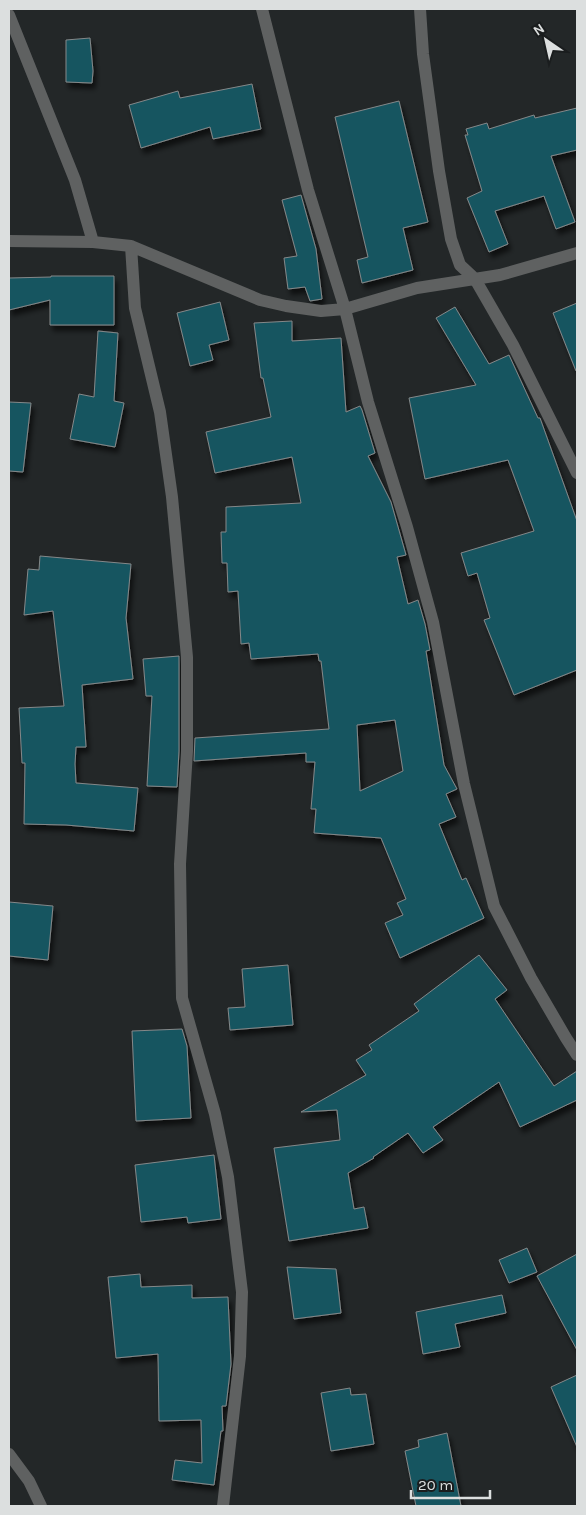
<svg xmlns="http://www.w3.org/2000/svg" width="586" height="1515" viewBox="0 0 586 1515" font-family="Karla,sans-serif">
	<defs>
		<filter id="shadow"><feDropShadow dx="3" dy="5.5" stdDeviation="2.5" flood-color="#0009"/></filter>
	</defs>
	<rect width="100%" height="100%" fill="#232728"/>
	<path fill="#185561" stroke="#848889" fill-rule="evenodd" filter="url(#shadow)" d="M 90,38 L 93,71 L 92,83 L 66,82 L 66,40 Z
		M 252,84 L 261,129 L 213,139 L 210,127 L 141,148 L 129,105 L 178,91 L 180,98 Z
		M 399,101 L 428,222 L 403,228 L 413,270 L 362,283 L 357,260 L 368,257 L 335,117 Z
		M 577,108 L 577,150 L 551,156 L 575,222 L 556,229 L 544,196 L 495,211 L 508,244 L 489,252 L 467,198 L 482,191 L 465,135 L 468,135 L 466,129 L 487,123 L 489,129 L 534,115 L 535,118 Z
		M 301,195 L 316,249 L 322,299 L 310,301 L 305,287 L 288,289 L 284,258 L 297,256 L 282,200 Z
		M 51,276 L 114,276 L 114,325 L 50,325 L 50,300 L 9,310 L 9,278 L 51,277 Z
		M 220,302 L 229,340 L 209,345 L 213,360 L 190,366 L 177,313 Z
		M 577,303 L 577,371 L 576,371 L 553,313 Z
		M 455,307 L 489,364 L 509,355 L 538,418 L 540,418 L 577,521 L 577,670 L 514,695 L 484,620 L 490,618 L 477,573 L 468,576 L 461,553 L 534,531 L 508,460 L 425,479 L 409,398 L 476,385 L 436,318 Z
		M 292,321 L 292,341 L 341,338 L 346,412 L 360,406 L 362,410 L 375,453 L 368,456 L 391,502 L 406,555 L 397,557 L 408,604 L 418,600 L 425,624 L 430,650 L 426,651 L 444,765 L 457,789 L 446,794 L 456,817 L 439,824 L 462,880 L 466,878 L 484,918 L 400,958 L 385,923 L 403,915 L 397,903 L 406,899 L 381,838 L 314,833 L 316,809 L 311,809 L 315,762 L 306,762 L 306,753 L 194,761 L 195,738 L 329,729 L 321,661 L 319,661 L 318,654 L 251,659 L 249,643 L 241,644 L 238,591 L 228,592 L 227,563 L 222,563 L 221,532 L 226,532 L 226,507 L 301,503 L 292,457 L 215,473 L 206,432 L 271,417 L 263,378 L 261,378 L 254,323 ZM 395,720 L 403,771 L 360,791 L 357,725 Z
		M 98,331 L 118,333 L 114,401 L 124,403 L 115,447 L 70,439 L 79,394 L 94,397 Z
		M 9,402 L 31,403 L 23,472 L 9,471 Z
		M 40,556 L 131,564 L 126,618 L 133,679 L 82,685 L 86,747 L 76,747 L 75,764 L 76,783 L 138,788 L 134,831 L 66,825 L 24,824 L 25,763 L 22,763 L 19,708 L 64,706 L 53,611 L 24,615 L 28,569 L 39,570 Z
		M 179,656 L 179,751 L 177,787 L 147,786 L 152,696 L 146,696 L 143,659 Z
		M 9,902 L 53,906 L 48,960 L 9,956 Z
		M 479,955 L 507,990 L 495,999 L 554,1086 L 577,1071 L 577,1100 L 520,1127 L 499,1082 L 433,1127 L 443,1140 L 423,1153 L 408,1133 L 373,1157 L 374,1158 L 348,1173 L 354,1209 L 364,1207 L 368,1228 L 289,1241 L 274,1148 L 340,1140 L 337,1110 L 301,1112 L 366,1075 L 356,1060 L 372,1050 L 369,1045 L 419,1011 L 414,1004 Z
		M 288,965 L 293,1025 L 230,1030 L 228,1008 L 245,1007 L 242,969 Z
		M 182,1029 L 187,1046 L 191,1118 L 136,1121 L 132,1031 Z
		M 214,1155 L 221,1219 L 188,1223 L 187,1217 L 141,1222 L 135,1165 Z
		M 527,1248 L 537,1272 L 509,1283 L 499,1260 Z
		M 577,1254 L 577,1350 L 537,1276 Z
		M 287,1267 L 336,1269 L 341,1313 L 294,1319 Z
		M 140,1274 L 141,1287 L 192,1285 L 192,1298 L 228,1297 L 231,1364 L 226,1406 L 222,1406 L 223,1431 L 221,1431 L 214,1485 L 172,1480 L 175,1460 L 202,1463 L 201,1420 L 159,1421 L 158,1354 L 116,1358 L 108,1277 Z
		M 502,1295 L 506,1313 L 455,1324 L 460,1347 L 423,1354 L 416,1312 Z
		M 577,1375 L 577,1447 L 551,1387 Z
		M 350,1388 L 351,1395 L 366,1394 L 374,1444 L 331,1451 L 321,1393 Z
		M 447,1433 L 461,1506 L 416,1506 L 405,1451 L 419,1447 L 418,1440 Z"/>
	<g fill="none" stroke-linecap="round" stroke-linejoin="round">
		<path stroke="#5f6161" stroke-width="12" d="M 262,9 L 308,190 L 345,309 L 368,402 L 407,527 L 433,622 L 464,784 L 494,906 L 531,978 L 566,1038 L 577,1055
			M 420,9 L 423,54 L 439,171 L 451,239 L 460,265 L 475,279 L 513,345 L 577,473
			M 9,15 L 75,180 L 93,242
			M 9,241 L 93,242 L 131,246 L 260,300 L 286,306 L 321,311 L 345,309 L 417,288 L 500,275 L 577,253
			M 131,246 L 135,308 L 160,412 L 172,497 L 187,657 L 187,751 L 180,864 L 182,998 L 215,1114 L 228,1177 L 242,1292 L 240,1356 L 223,1506
			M 9,1454 L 29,1481 L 41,1506"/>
	</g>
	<rect width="586" height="1515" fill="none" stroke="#dcdfdf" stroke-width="20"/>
	<g transform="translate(546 40) rotate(326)" stroke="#1a1d1e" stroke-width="4" paint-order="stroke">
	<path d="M0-4L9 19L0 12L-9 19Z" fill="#dcdfdf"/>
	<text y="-8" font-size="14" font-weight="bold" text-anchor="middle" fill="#dcdfdf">N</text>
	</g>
	<path d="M411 1490v8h79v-8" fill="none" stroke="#dcdfdf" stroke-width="2.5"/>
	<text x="418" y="1490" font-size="15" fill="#dcdfdf" stroke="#1a1d1e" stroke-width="4" paint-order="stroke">20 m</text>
</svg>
